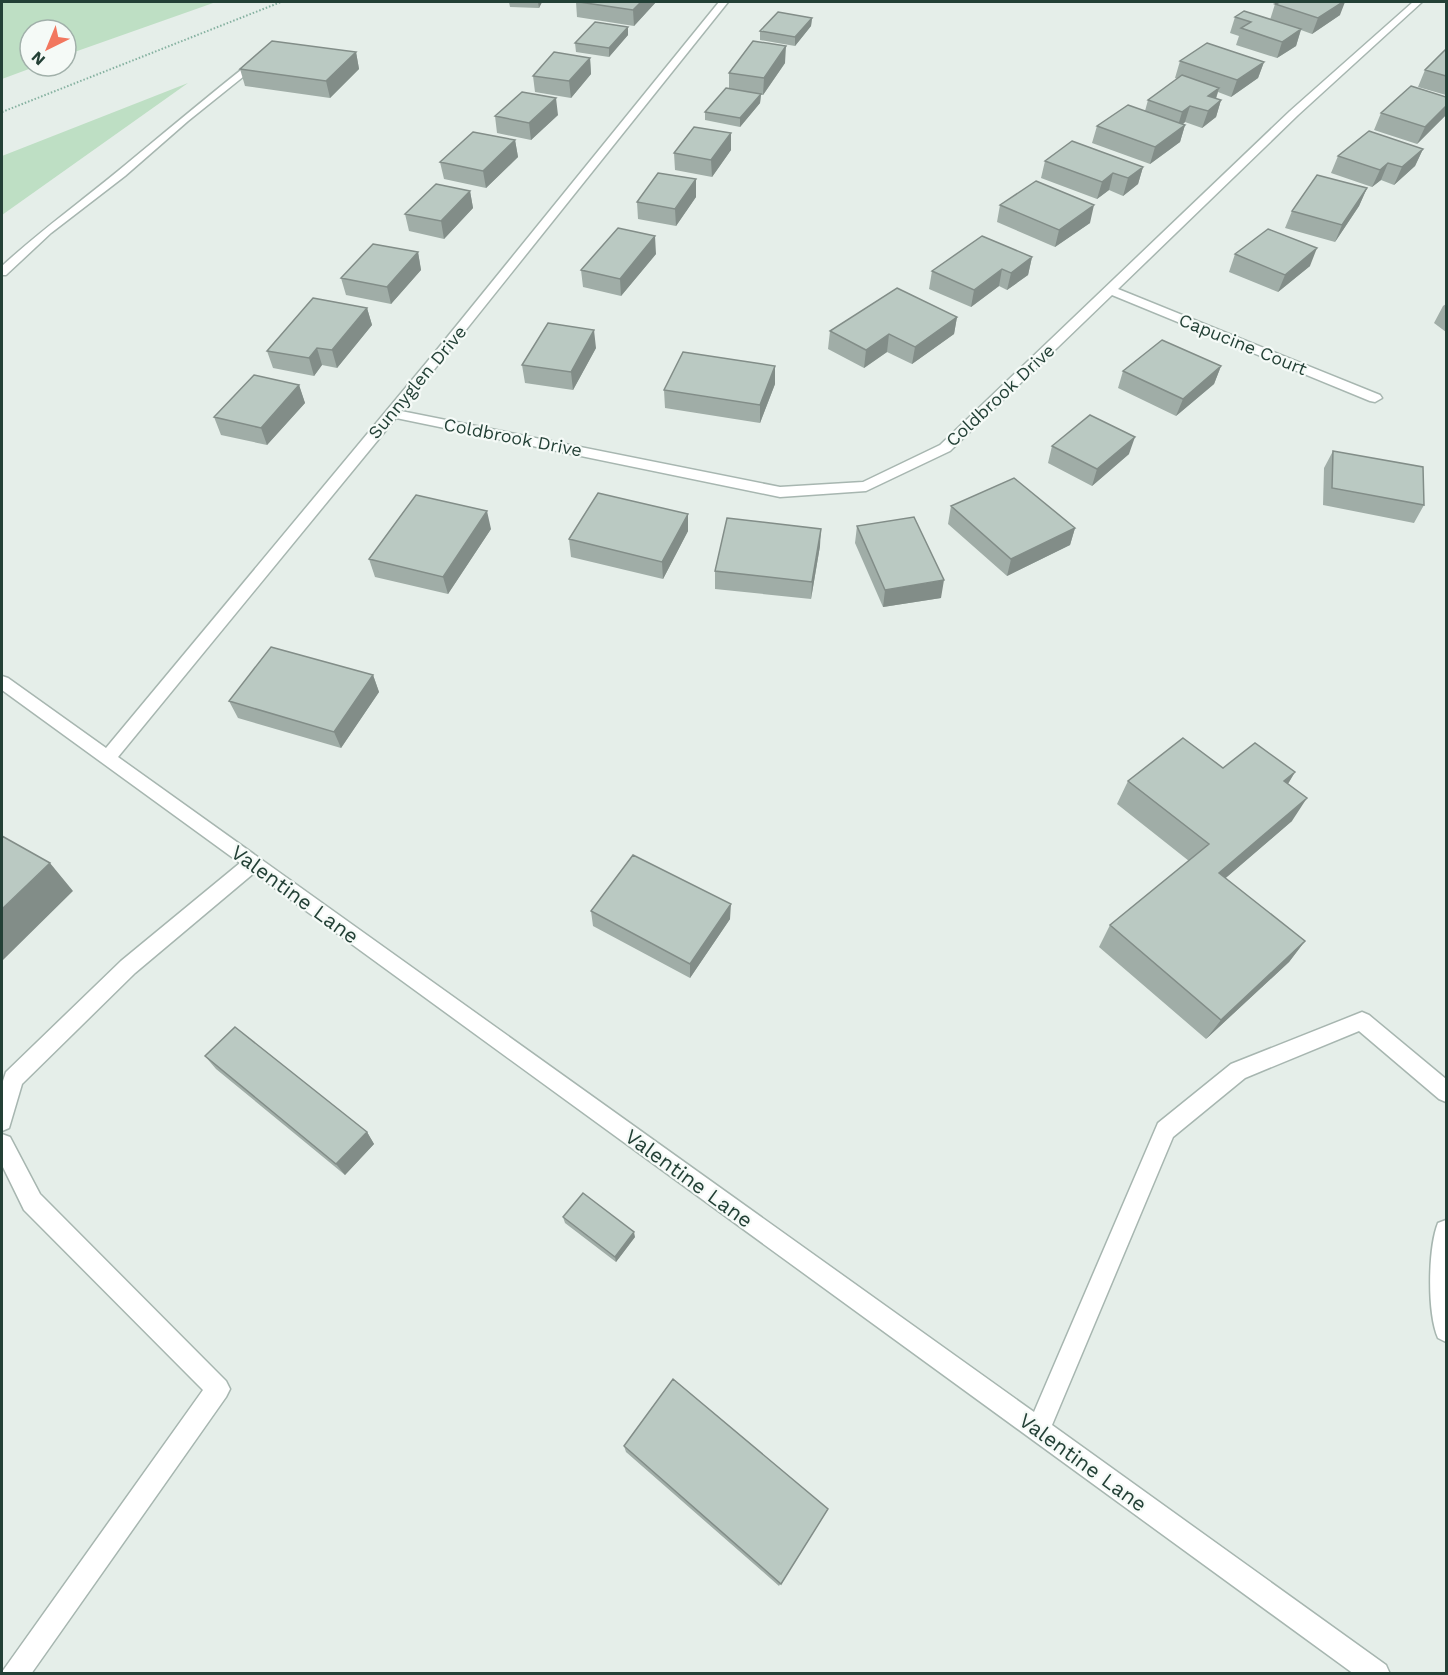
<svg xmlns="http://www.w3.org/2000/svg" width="1448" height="1675" viewBox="0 0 1448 1675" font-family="'Work Sans',sans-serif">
	<rect width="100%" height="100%" fill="#e5eee9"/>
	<path fill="#bedfc4" d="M 2,2 L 216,2 L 66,55 L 66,30 L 30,30 L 30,66 L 37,66 L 2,79 Z
		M 188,83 L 2,215 L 2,156 Z"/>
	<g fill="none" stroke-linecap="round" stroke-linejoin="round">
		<defs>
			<path id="minor" d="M 719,2 L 728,2 L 401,411 L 780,487 L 863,482 L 940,445 L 1290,111 L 1413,2 L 1422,2 L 1298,115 L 1118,289 L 1380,395 L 1382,398 L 1375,402 L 1370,401 L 1112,295 L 950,451 L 866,491 L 780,497 L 396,418 L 118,757 L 1034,1412 L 1158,1123 L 1231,1064 L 1362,1012 L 1369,1015 L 1446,1079 L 1446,1102 L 1439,1099 L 1359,1031 L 1245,1078 L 1173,1137 L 1052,1425 L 1386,1665 L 1390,1674 L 1354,1674 L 254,873 L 135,973 L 22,1084 L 9,1128 L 2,1131 L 2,1084 L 6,1072 L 121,961 L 240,863 L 2,690 L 2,676 L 8,678 L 106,748 L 427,362 Z
				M 256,58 L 264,60 L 188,121 L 125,176 L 51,233 L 6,275 L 2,275 L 2,266 C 39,232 79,203 118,171 C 164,133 209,95 256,58 Z
				M 2,1134 L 10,1137 L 40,1194 L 226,1381 L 230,1389 L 226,1397 L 31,1674 L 2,1672 L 203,1390 L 24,1210 L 2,1165 Z
				M 1446,1220 L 1446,1342 L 1438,1338 C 1427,1313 1428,1248 1438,1223 Z"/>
		</defs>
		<use href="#minor" stroke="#a7b6b0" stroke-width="3"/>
		<path stroke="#85b1a0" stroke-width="2" stroke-dasharray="1.5 2" stroke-linecap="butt" d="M 2,112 L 281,2"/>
		<use href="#minor" fill="#fff" fill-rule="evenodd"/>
	</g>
	<path fill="#a0ada7" d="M 509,2 L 542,2 L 539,8 L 510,7 Z
		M 576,2 L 656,2 L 634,26 L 577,17 Z
		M 1275,4 L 1340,15 L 1312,34 L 1301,30 L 1296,46 L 1277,58 L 1236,45 L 1239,36 L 1230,33 L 1235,17 L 1270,20 Z
		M 812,18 L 811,26 L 795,46 L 760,40 L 760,31 Z
		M 628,27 L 628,35 L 609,57 L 576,52 L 575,43 Z
		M 1446,50 L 1446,95 L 1418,87 L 1425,70 Z
		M 356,52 L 359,69 L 330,98 L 245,86 L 240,69 Z
		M 590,58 L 591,74 L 571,98 L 535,92 L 533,76 Z
		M 1180,61 L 1264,62 L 1258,78 L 1231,97 L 1218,92 L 1216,99 L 1221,100 L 1216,117 L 1202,128 L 1185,122 L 1183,124 L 1185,125 L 1180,142 L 1150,164 L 1092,143 L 1097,126 L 1145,111 L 1148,100 L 1178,79 L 1175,78 Z
		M 785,63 L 763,95 L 761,95 L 760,103 L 740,127 L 705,120 L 705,112 L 729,88 L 729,73 Z
		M 1381,113 L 1446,115 L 1417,144 L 1374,130 Z
		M 558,115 L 531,140 L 497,133 L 495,116 Z
		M 515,140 L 518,157 L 486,188 L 444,179 L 440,162 Z
		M 1423,149 L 1415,166 L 1394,185 L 1381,180 L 1372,187 L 1331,173 L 1338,156 Z
		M 731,150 L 712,177 L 675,170 L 674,153 Z
		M 1045,161 L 1143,167 L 1138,184 L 1123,196 L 1109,190 L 1097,199 L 1041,178 Z
		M 696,179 L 696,197 L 676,226 L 638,219 L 637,202 Z
		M 1367,188 L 1359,206 L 1335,242 L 1285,228 L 1292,211 Z
		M 470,191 L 473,208 L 444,239 L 409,231 L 405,214 Z
		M 1000,205 L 1090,223 L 1055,247 L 997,222 Z
		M 418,252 L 421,270 L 391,304 L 346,295 L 341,278 Z
		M 656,254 L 621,296 L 583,287 L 581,270 Z
		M 1235,254 L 1310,266 L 1278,292 L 1229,272 Z
		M 1032,257 L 1028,275 L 1007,290 L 999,286 L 971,307 L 929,289 L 932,271 Z
		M 1446,304 L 1446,332 L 1434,323 L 1443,306 Z
		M 367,308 L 372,325 L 337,368 L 322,365 L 314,376 L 273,368 L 267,351 Z
		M 957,317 L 954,334 L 912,364 L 887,352 L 864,368 L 828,349 L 830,331 Z
		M 596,348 L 573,390 L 525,383 L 522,365 Z
		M 1221,366 L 1214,384 L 1176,416 L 1118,388 L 1123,371 Z
		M 775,384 L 760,423 L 665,408 L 664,390 Z
		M 299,385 L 305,403 L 267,445 L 221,435 L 214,417 Z
		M 1052,446 L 1129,454 L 1092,486 L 1048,463 Z
		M 1333,451 L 1424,505 L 1414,523 L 1323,505 L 1324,468 Z
		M 951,506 L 1075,528 L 1070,545 L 1007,576 L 948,524 Z
		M 688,514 L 688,531 L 663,579 L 571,557 L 569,539 Z
		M 857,526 L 941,598 L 883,607 L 855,543 Z
		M 491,529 L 448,594 L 375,577 L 369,559 Z
		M 820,546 L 811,599 L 715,589 L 715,571 Z
		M 373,675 L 379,692 L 341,748 L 238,718 L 229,701 Z
		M 1223,768 L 1295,772 L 1288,784 L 1292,821 L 1225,878 L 1305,941 L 1289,962 L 1206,1039 L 1099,947 L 1110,925 L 1189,861 L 1117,804 L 1128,781 Z
		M 591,911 L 730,919 L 690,978 L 593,926 Z
		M 205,1056 L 367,1132 L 374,1144 L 345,1175 L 216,1069 Z
		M 563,1217 L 635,1237 L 616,1262 L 565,1223 Z
		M 624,1446 L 828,1509 L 779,1586 L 626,1452 Z"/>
	<path fill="#828d88" d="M 538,2 L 542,2 L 539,8 Z
		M 641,2 L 656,2 L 634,26 L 633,10 Z
		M 1343,2 L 1345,2 L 1340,15 L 1312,34 L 1318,18 Z
		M 812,18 L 811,26 L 795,46 L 795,37 Z
		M 628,27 L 628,35 L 609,57 L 609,48 Z
		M 1301,29 L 1296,46 L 1277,58 L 1282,42 Z
		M 786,46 L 785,63 L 763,95 L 764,78 Z
		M 356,52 L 359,69 L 330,98 L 326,81 Z
		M 590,58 L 591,74 L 571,98 L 569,81 Z
		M 1264,62 L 1258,78 L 1231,97 L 1237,80 Z
		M 1219,88 L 1214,104 L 1208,96 Z
		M 761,94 L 760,103 L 740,127 L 740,118 Z
		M 556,98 L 558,115 L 531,140 L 529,123 Z
		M 1221,100 L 1216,117 L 1202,128 L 1208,111 Z
		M 1190,106 L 1185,122 L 1177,129 L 1182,112 Z
		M 1446,106 L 1446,115 L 1417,144 L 1425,127 Z
		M 1185,125 L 1180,142 L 1150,164 L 1155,147 Z
		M 731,133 L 731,150 L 712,177 L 711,160 Z
		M 515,140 L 518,157 L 486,188 L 483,171 Z
		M 1423,149 L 1415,166 L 1394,185 L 1402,167 Z
		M 1388,163 L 1381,180 L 1372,187 L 1380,170 Z
		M 1143,167 L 1138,184 L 1123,196 L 1128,178 Z
		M 1113,173 L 1109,190 L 1097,199 L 1102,182 Z
		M 696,179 L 696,197 L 676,226 L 675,209 Z
		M 1367,188 L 1359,206 L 1335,242 L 1342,225 Z
		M 470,191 L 473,208 L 444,239 L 441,221 Z
		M 1094,205 L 1090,223 L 1055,247 L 1059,230 Z
		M 655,236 L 656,254 L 621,296 L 620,279 Z
		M 1317,248 L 1310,266 L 1278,292 L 1285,275 Z
		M 418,252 L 421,270 L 391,304 L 387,287 Z
		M 1032,257 L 1028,275 L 1007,290 L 1011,273 Z
		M 1002,269 L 999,286 L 971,307 L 974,290 Z
		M 367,308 L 372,325 L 337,368 L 332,350 Z
		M 957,317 L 954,334 L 912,364 L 915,347 Z
		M 594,330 L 596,348 L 573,390 L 571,372 Z
		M 889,334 L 887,352 L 864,368 L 866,350 Z
		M 317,348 L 322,365 L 314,376 L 309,358 Z
		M 775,366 L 775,384 L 760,423 L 760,405 Z
		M 1221,366 L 1214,384 L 1176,416 L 1183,399 Z
		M 299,385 L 305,403 L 267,445 L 261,428 Z
		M 1135,437 L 1129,454 L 1092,486 L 1097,469 Z
		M 487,511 L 491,529 L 448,594 L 443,577 Z
		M 688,514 L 688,531 L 663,579 L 662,562 Z
		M 1075,528 L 1070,545 L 1007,576 L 1011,559 Z
		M 821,529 L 820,546 L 811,599 L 812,582 Z
		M 944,580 L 941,598 L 883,607 L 885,590 Z
		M 373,675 L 379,692 L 341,748 L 334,732 Z
		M 1295,772 L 1281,795 L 1284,781 Z
		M 1307,798 L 1292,821 L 1206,895 L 1219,873 Z
		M 50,863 L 73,891 L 2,961 L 2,909 Z
		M 731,904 L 730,919 L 690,978 L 690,964 Z
		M 1305,941 L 1289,962 L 1206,1039 L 1221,1020 Z
		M 367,1132 L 374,1144 L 345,1175 L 336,1164 Z
		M 634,1232 L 635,1237 L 616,1262 L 615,1257 Z"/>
	<path fill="#bac9c2" stroke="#828d88" stroke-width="1.5" d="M 579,2 L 641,2 L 633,10 Z
		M 1280,2 L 1343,2 L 1318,18 L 1275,4 Z
		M 1244,11 L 1301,29 L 1282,42 L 1241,28 L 1251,22 L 1235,17 Z
		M 778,12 L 812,18 L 795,37 L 760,31 Z
		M 595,22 L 628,27 L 609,48 L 575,43 Z
		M 272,41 L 356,52 L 326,81 L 240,69 Z
		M 753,41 L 786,46 L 764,78 L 729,73 Z
		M 1207,43 L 1264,62 L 1237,80 L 1180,61 Z
		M 1445,50 L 1446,50 L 1446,76 L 1425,70 Z
		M 554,52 L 590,58 L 569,81 L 533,76 Z
		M 1182,75 L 1219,88 L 1208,96 L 1221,100 L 1208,111 L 1190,106 L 1182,112 L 1148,100 Z
		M 1411,86 L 1446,97 L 1446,106 L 1425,127 L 1381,113 Z
		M 726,88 L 761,94 L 740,118 L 705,112 Z
		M 522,92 L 556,98 L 529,123 L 495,116 Z
		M 1128,105 L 1185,125 L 1155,147 L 1097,126 Z
		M 694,127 L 731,133 L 711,160 L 674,153 Z
		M 1369,131 L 1423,149 L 1402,167 L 1388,163 L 1380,170 L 1338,156 Z
		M 473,132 L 515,140 L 483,171 L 440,162 Z
		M 1072,141 L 1143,167 L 1128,178 L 1113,173 L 1102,182 L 1045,161 Z
		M 658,173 L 696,179 L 675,209 L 637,202 Z
		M 1317,175 L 1367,188 L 1342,225 L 1292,211 Z
		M 1036,181 L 1094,205 L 1059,230 L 1000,205 Z
		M 436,184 L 470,191 L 441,221 L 405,214 Z
		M 618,228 L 655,236 L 620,279 L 581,270 Z
		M 1268,229 L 1317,248 L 1285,275 L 1235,254 Z
		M 982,236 L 1032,257 L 1011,273 L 1002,269 L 974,290 L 932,271 Z
		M 373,244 L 418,252 L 387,287 L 341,278 Z
		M 897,288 L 957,317 L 915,347 L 889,334 L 866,350 L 830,331 Z
		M 313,298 L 367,308 L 332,350 L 317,348 L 309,358 L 267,351 Z
		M 548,323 L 594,330 L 571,372 L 522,365 Z
		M 1162,340 L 1221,366 L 1183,399 L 1123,371 Z
		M 683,352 L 775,366 L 760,405 L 664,390 Z
		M 254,375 L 299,385 L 261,428 L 214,417 Z
		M 1090,415 L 1135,437 L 1097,469 L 1052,446 Z
		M 1333,451 L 1423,467 L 1424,505 L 1332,488 Z
		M 1014,478 L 1075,528 L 1011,559 L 951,506 Z
		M 598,493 L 688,514 L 662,562 L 569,539 Z
		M 416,495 L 487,511 L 443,577 L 369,559 Z
		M 914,517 L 944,580 L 885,590 L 857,526 Z
		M 727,518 L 821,529 L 812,582 L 715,571 Z
		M 271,647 L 373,675 L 334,732 L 229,701 Z
		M 1183,738 L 1223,768 L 1255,743 L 1295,772 L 1284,781 L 1307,798 L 1219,873 L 1305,941 L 1221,1020 L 1110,925 L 1209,844 L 1128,781 Z
		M 2,836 L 50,863 L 2,909 Z
		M 633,855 L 731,904 L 690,964 L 591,911 Z
		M 235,1027 L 367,1132 L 336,1164 L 205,1056 Z
		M 583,1193 L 634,1232 L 615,1257 L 563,1217 Z
		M 673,1379 L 828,1509 L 781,1584 L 624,1446 Z"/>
	<g text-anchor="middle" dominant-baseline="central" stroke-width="4.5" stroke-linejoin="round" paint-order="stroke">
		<g font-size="18" fill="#234036" stroke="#f5faf7">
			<text transform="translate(1243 344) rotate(22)">Capucine Court</text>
			<text transform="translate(417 382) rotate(-50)">Sunnyglen Drive</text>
			<text transform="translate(1000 395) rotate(-43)">Coldbrook Drive</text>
			<text transform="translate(513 437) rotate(11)">Coldbrook Drive</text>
		</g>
		<g font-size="21" fill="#234036" stroke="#f5faf7">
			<text transform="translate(295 894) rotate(36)">Valentine Lane</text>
			<text transform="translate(689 1178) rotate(36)">Valentine Lane</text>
			<text transform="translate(1083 1462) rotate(36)">Valentine Lane</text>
		</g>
	</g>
	<rect width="1448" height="1675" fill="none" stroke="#234036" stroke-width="6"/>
	<g transform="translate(48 48) rotate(223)"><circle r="28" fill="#f5faf7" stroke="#a1b0aa" stroke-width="1.5"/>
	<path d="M0-4.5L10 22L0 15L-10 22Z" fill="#f2775f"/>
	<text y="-9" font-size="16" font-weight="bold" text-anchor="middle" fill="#234036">N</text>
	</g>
</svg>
